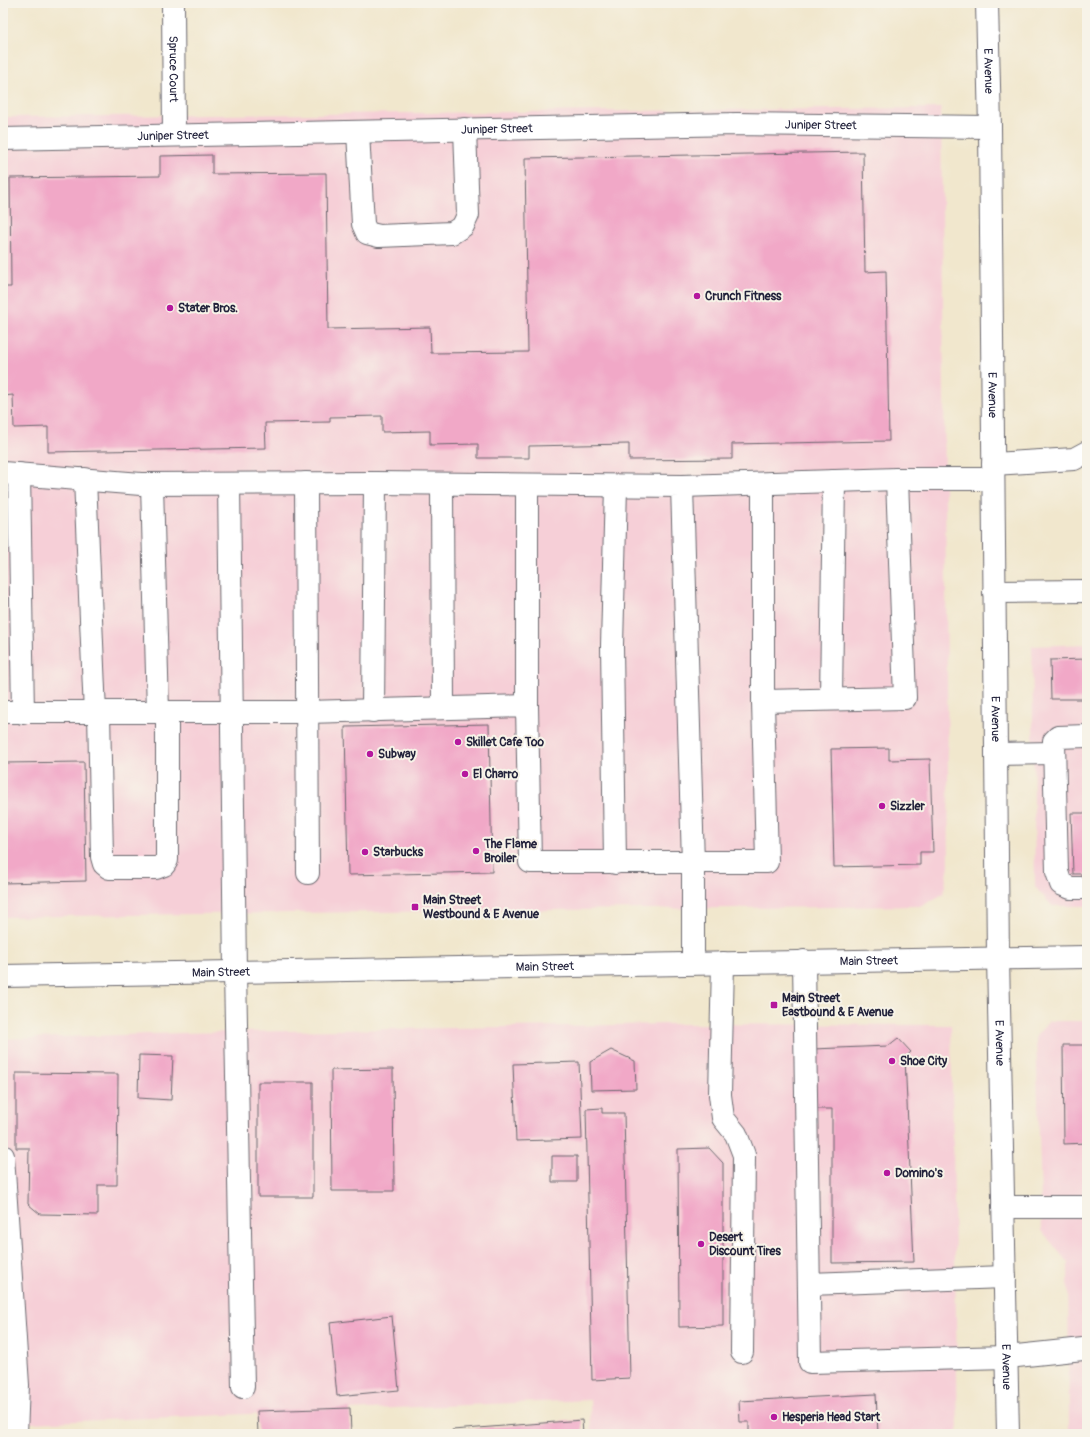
<svg xmlns="http://www.w3.org/2000/svg" width="1090" height="1437" viewBox="0 0 1090 1437" font-family="Pangolin,sans-serif">
	<rect width="100%" height="100%" fill="#f7f3e8"/>
	<filter id="ink" filterUnits="userSpaceOnUse"><feTurbulence type="fractalNoise" baseFrequency=".025" numOctaves="2"/><feDisplacementMap in="SourceGraphic" scale="8" xChannelSelector="R" yChannelSelector="G"/><feConvolveMatrix kernelMatrix="1 2 1 2 8 2 1 2 1" color-interpolation-filters="sRGB"/></filter>
	<filter id="wash" filterUnits="userSpaceOnUse"><feTurbulence type="fractalNoise" baseFrequency=".012" numOctaves="4" result="noise"/><feDisplacementMap in="SourceGraphic" scale="16" xChannelSelector="R" yChannelSelector="G"/><feGaussianBlur stdDeviation="0.9" result="paint"/><feColorMatrix in="noise" values="0 0 0 0 0 0 0 0 0 0 0 0 0 0 0 0 0 1.4 0 .05"/><feComposite in="paint" operator="in"/></filter>
	<g filter="url(#wash)">
		<rect width="100%" height="100%" fill="#f1e7cd"/>
		<path fill="#f6cfd7" d="M 941,108 L 949,867 L 943,894 L 922,906 L 196,914 L 3,917 L 3,117 Z
			M 1087,644 L 1087,906 L 1052,906 L 1035,887 L 1032,646 Z
			M 1049,1021 L 1087,1021 L 1087,1434 L 1069,1434 L 1068,1263 L 1042,1231 L 1036,1036 Z
			M 666,1024 L 951,1025 L 958,1434 L 591,1434 L 590,1400 L 3,1424 L 3,1039 L 180,1033 Z"/>
		<g id="blocks">
			<path fill="#f1a8c7" d="M 863,152 L 865,272 L 886,271 L 889,441 L 732,444 L 732,459 L 629,460 L 629,444 L 529,446 L 529,458 L 478,458 L 478,444 L 430,445 L 430,431 L 382,432 L 382,416 L 330,417 L 330,422 L 265,423 L 266,448 L 48,452 L 48,427 L 14,428 L 13,395 L 3,396 L 3,287 L 11,287 L 10,178 L 160,176 L 160,156 L 212,155 L 212,174 L 326,173 L 328,329 L 430,327 L 431,353 L 528,352 L 525,158 Z
				M 1087,659 L 1087,699 L 1051,699 L 1050,660 Z
				M 489,724 L 492,872 L 348,875 L 345,727 Z
				M 889,748 L 889,760 L 930,759 L 933,852 L 920,852 L 920,865 L 834,867 L 831,749 Z
				M 84,762 L 86,881 L 3,883 L 3,763 Z
				M 1071,813 L 1087,813 L 1087,874 L 1073,874 Z
				M 898,1038 L 911,1052 L 905,1057 L 914,1262 L 832,1263 L 832,1109 L 814,1109 L 813,1049 L 888,1046 Z
				M 1063,1045 L 1087,1045 L 1087,1143 L 1064,1144 Z
				M 611,1050 L 635,1061 L 636,1089 L 591,1090 L 590,1062 Z
				M 139,1055 L 173,1056 L 171,1100 L 138,1098 Z
				M 579,1062 L 582,1139 L 516,1141 L 513,1064 Z
				M 393,1069 L 394,1191 L 332,1191 L 331,1070 Z
				M 16,1073 L 118,1074 L 117,1185 L 98,1185 L 98,1215 L 40,1214 L 28,1204 L 29,1148 L 16,1148 Z
				M 258,1082 L 313,1082 L 313,1197 L 258,1197 Z
				M 602,1108 L 602,1113 L 624,1113 L 630,1378 L 592,1380 L 586,1109 Z
				M 709,1148 L 723,1163 L 723,1326 L 679,1327 L 678,1149 Z
				M 552,1156 L 577,1156 L 577,1182 L 552,1182 Z
				M 392,1316 L 399,1390 L 337,1396 L 330,1323 Z
				M 876,1394 L 878,1434 L 749,1434 L 749,1422 L 740,1422 L 739,1401 Z
				M 350,1408 L 351,1434 L 258,1434 L 257,1411 Z
				M 582,1420 L 583,1434 L 452,1434 L 452,1430 Z"/>
		</g>
	</g>
	<g filter="url(#ink)">
		<use href="#blocks" fill-opacity="0" stroke="#6a676e" stroke-width="1"/>
		<g fill="none" stroke-linecap="round" stroke-linejoin="round">
			<defs>
				<g id="minor">
					<path id="s1" d="M 173,3 L 174,135"/>
					<path id="s2" d="M 987,3 L 990,127 L 998,958 L 1008,1434"/>
					<path d="M 358,132 L 363,224 L 367,233 L 379,236 L 452,233 L 463,226 L 468,215 L 465,129"/>
					<path id="s3" d="M 3,139 L 737,124 L 990,127"/>
					<path d="M 993,464 L 1074,459 L 1087,452"/>
					<path d="M 3,473 L 141,484 L 375,483 L 682,486 L 693,863 L 693,963"/>
					<path d="M 19,474 L 23,713"/>
					<path d="M 85,479 L 95,713"/>
					<path d="M 306,483 L 308,873"/>
					<path d="M 152,484 L 158,712"/>
					<path d="M 229,484 L 235,972 L 243,1387"/>
					<path d="M 442,484 L 443,708"/>
					<path d="M 682,486 L 897,479 L 993,479"/>
					<path d="M 994,592 L 1087,591"/>
					<path d="M 831,699 L 834,481"/>
					<path d="M 763,701 L 905,698 L 897,479"/>
					<path d="M 527,706 L 527,485"/>
					<path d="M 373,711 L 375,483"/>
					<path d="M 3,712 L 307,712 L 527,706 L 530,862 L 767,862 L 763,701 L 763,484"/>
					<path d="M 99,713 L 102,857 L 104,864 L 109,868 L 156,868 L 164,865 L 167,860 L 167,712"/>
					<path d="M 1087,736 L 1058,737 L 1054,741 L 1057,872 L 1061,884 L 1071,888 L 1087,888"/>
					<path d="M 996,754 L 1054,753"/>
					<path d="M 615,863 L 612,646 L 616,486"/>
					<path d="M 804,961 L 810,1362 L 1007,1357 L 1083,1349 L 1087,1350"/>
					<path d="M 723,963 L 720,1095 L 723,1118 L 736,1134 L 744,1155 L 742,1352"/>
					<path d="M 3,1156 L 18,1385 L 16,1434"/>
					<path d="M 1003,1207 L 1087,1207"/>
					<path d="M 809,1284 L 1005,1277"/>
				</g>
				<g id="major">
					<path id="s4" d="M 3,976 L 1087,957"/>
				</g>
			</defs>
			<use href="#minor" stroke="#6a676e" stroke-width="24"/>
			<use href="#major" stroke="#6a676e" stroke-width="24"/>
			<use href="#minor" stroke="#fff" stroke-width="22"/>
			<use href="#major" stroke="#fff" stroke-width="22"/>
		</g>
	</g>
	<g fill="#b5179e" stroke="#f7f3e8" stroke-width="1.5">
		<circle cx="697" cy="296" r="4"/>
		<circle cx="170" cy="308" r="4"/>
		<circle cx="458" cy="742" r="4"/>
		<circle cx="370" cy="754" r="4"/>
		<circle cx="465" cy="774" r="4"/>
		<circle cx="882" cy="806" r="4"/>
		<circle cx="476" cy="851" r="4"/>
		<circle cx="365" cy="852" r="4"/>
		<rect x="411" y="903" width="8" height="8" rx="2"/>
		<rect x="770" y="1001" width="8" height="8" rx="2"/>
		<circle cx="892" cy="1061" r="4"/>
		<circle cx="887" cy="1173" r="4"/>
		<circle cx="701" cy="1244" r="4"/>
		<circle cx="774" cy="1417" r="4"/>
	</g>
	<g text-anchor="middle" dominant-baseline="central" stroke-width="4" stroke-linejoin="round" paint-order="stroke">
		<g font-size="12" fill="#22223b" stroke="#f7f3e8">
			<text stroke="none"><textPath href="#s1" startOffset="66">Spruce Court</textPath></text>
			<text stroke="none"><textPath href="#s2" startOffset="68">E Avenue</textPath></text>
			<text stroke="none"><textPath href="#s3" startOffset="818">Juniper Street</textPath></text>
			<text stroke="none"><textPath href="#s3" startOffset="494">Juniper Street</textPath></text>
			<text stroke="none"><textPath href="#s3" startOffset="170">Juniper Street</textPath></text>
			<text stroke="none"><textPath href="#s2" startOffset="392">E Avenue</textPath></text>
			<text stroke="none"><textPath href="#s2" startOffset="716">E Avenue</textPath></text>
			<text stroke="none"><textPath href="#s4" startOffset="866">Main Street</textPath></text>
			<text stroke="none"><textPath href="#s4" startOffset="542">Main Street</textPath></text>
			<text stroke="none"><textPath href="#s4" startOffset="218">Main Street</textPath></text>
			<text stroke="none"><textPath href="#s2" startOffset="1040">E Avenue</textPath></text>
			<text stroke="none"><textPath href="#s2" startOffset="1364">E Avenue</textPath></text>
		</g>
		<g font-size="12" font-weight="bold" fill="#22223b" stroke="#f7f3e8" text-anchor="start">
			<text x="705" y="296">Crunch Fitness</text>
			<text x="178" y="308">Stater Bros.</text>
			<text x="466" y="742">Skillet Cafe Too</text>
			<text x="378" y="754">Subway</text>
			<text x="473" y="774">El Charro</text>
			<text x="890" y="806">Sizzler</text>
			<text x="484" y="844">The Flame<tspan x="484" dy="14">Broiler</tspan></text>
			<text x="373" y="852">Starbucks</text>
			<text x="423" y="900">Main Street<tspan x="423" dy="14">Westbound &amp; E Avenue</tspan></text>
			<text x="782" y="998">Main Street<tspan x="782" dy="14">Eastbound &amp; E Avenue</tspan></text>
			<text x="900" y="1061">Shoe City</text>
			<text x="895" y="1173">Domino's</text>
			<text x="709" y="1237">Desert<tspan x="709" dy="14">Discount Tires</tspan></text>
			<text x="782" y="1417">Hesperia Head Start</text>
		</g>
	</g>
	<rect width="1090" height="1437" fill="none" stroke="#f7f3e8" stroke-width="16"/>
</svg>
